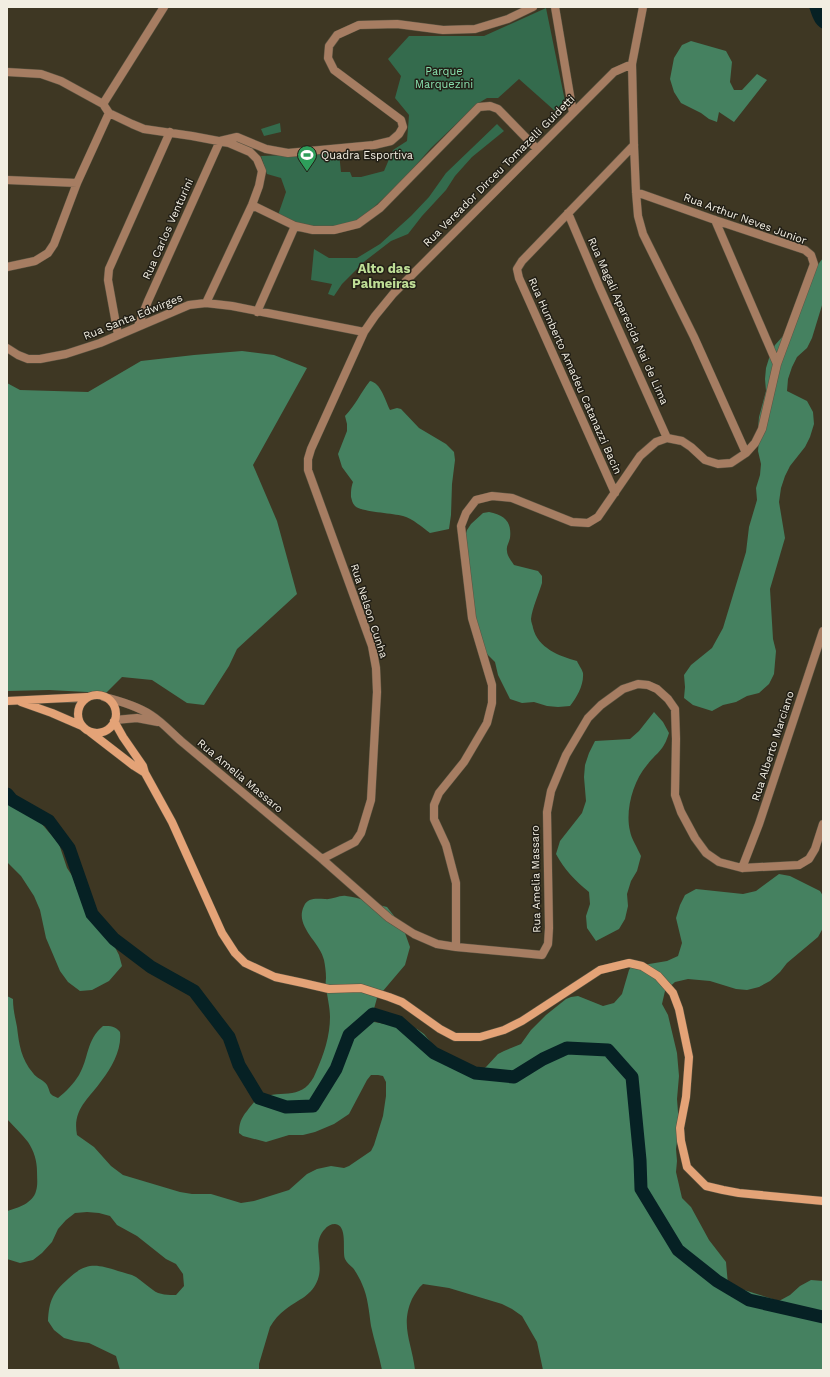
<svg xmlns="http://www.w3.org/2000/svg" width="830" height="1377" viewBox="0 0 830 1377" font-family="'Work Sans',sans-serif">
	<rect width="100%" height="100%" fill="#3e3723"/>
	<path fill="#346b4d" d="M 546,8 L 565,101 L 555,111 L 519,79 L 498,98 L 487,98 L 477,104 L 431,148 L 401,182 L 373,208 L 357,221 L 334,228 L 298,226 L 278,215 L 286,192 L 281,178 L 267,174 L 261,156 L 339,153 L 341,172 L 350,172 L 352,177 L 361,177 L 384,171 L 393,150 L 407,141 L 409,115 L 395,98 L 401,76 L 388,59 L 409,36 L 484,36 Z
		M 280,123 L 281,132 L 264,136 L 261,129 Z
		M 497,124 L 504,131 L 472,157 L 455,176 L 446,190 L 422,216 L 408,234 L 391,241 L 365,261 L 342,284 L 334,296 L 328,294 L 332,284 L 311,280 L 314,249 L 329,258 L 357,258 L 380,244 L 411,216 L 429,197 L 446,173 Z"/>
	<path fill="#458160" d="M 691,41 L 726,51 L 732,62 L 730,82 L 734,90 L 742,90 L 757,74 L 767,80 L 734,122 L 719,112 L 717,122 L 709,119 L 701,113 L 681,103 L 674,92 L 670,79 L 674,58 L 682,45 Z
		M 823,258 L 823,302 L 812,338 L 807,348 L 797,357 L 792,367 L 788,379 L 787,391 L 807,401 L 813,412 L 814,424 L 810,437 L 805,447 L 790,466 L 785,476 L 781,488 L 779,502 L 785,538 L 770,589 L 773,639 L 776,651 L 774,674 L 769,684 L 759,693 L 747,696 L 736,702 L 723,705 L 712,711 L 693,705 L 684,698 L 685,687 L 684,675 L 691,665 L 712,648 L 723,628 L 746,552 L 749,527 L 757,500 L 756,488 L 760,475 L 761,464 L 758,451 L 759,440 L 758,428 L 759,417 L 766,391 L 765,379 L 766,368 L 770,355 L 775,345 L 783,336 L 793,316 L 806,280 Z
		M 242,351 L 274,355 L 307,368 L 253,465 L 277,521 L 297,594 L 237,649 L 229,666 L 204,705 L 187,703 L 152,680 L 122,677 L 106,693 L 49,690 L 7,691 L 7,383 L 20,390 L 88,392 L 141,361 L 194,355 Z
		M 370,381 C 381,383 385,400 390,410 L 397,408 L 401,409 L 419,428 L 446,444 L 454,452 L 455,460 L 452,484 L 451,515 L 449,529 L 430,533 C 422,527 413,519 403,516 C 392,513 361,512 355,506 C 352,503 352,500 351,497 C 351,491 351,488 353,482 L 342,467 L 338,454 L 347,431 L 347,424 L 345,416 C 355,406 361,392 370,381 Z
		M 489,512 C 504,515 512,521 510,538 C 509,543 506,546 507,551 C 507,556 511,560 514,565 L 538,571 L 542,576 L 542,583 C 539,593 532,609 531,619 C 531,622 533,626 533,628 C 538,648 559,656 577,661 C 578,664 582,669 583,673 C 584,685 577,697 570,706 L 558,707 L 547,706 L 534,702 L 522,703 L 510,699 L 498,675 L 495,662 L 484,651 L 478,630 L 462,547 L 467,530 L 471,524 L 483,513 Z
		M 654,712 L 663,722 L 669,733 C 663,752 658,751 647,765 C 633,781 625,811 630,831 C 631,838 638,849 641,856 L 637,871 L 631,881 L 627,894 L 628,906 L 625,919 L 619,929 L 596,941 L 587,928 L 586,916 L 590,904 L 589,892 C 575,881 564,869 556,854 L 560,841 L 582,813 L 586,801 L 584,777 L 585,765 L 589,753 L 595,741 L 630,739 L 639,731 Z
		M 7,794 L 16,800 L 24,810 L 35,816 L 59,844 L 67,868 L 73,877 L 77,890 L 107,932 L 119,955 L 122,966 L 109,981 L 92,990 L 80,991 L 68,982 L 60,971 L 46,938 L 40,910 L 34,896 L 21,876 L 7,862 Z
		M 779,874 L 790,876 L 820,891 L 823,896 L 823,928 L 818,937 L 787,963 L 780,972 L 770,981 L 759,987 L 747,990 L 736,989 L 710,981 L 688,979 L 675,982 L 665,991 L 662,1004 L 668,1015 L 677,1053 L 679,1076 L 677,1099 L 679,1125 L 676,1149 L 677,1161 L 676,1172 L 682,1198 L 691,1207 L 709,1240 L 726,1262 L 728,1285 L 779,1301 L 790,1295 L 800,1286 L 811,1280 L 823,1281 L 823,1370 L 543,1370 L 537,1342 L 522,1316 L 512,1309 L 502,1304 L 449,1288 L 423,1284 C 418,1288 415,1294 412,1299 C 400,1326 412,1343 415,1370 L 382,1370 C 379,1355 374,1340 371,1326 C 369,1312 368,1297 362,1284 C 360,1279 356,1272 353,1268 C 350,1265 347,1263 345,1259 C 342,1250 348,1225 335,1224 C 331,1224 327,1226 325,1229 C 311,1243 324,1262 318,1279 C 312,1296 299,1299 286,1309 C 279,1314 274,1320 270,1327 L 259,1364 L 259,1370 L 120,1370 L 116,1356 L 89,1343 L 75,1341 L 64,1338 L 54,1330 L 48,1321 C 49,1301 53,1292 68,1279 C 86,1262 96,1264 118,1271 C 124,1273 131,1274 136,1277 C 142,1281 147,1286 153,1290 C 159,1295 169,1295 176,1295 L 184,1286 L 183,1274 L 176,1264 L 166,1259 L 137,1236 L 117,1225 L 110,1216 L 99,1213 L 87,1212 L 75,1213 L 66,1220 L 58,1229 L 52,1242 L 42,1253 L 33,1260 L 20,1263 L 7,1259 L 7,1211 C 18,1208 33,1203 36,1191 C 38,1185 37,1178 37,1172 C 37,1161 34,1151 28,1142 C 22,1134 14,1127 7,1119 L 7,996 L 13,999 C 13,1009 15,1017 17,1027 C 19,1044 21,1059 33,1073 C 36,1078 44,1080 47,1085 C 51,1093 48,1094 58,1098 C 66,1092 74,1083 79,1075 C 89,1058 86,1040 103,1026 C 111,1026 115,1026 120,1032 C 122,1049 112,1067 102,1080 C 89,1099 72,1109 77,1135 L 94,1147 L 111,1166 L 123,1175 L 180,1192 L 192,1194 L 211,1194 L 241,1203 L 254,1201 L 289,1190 L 307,1174 L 317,1169 L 331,1166 L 344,1168 L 349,1166 L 371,1151 L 374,1145 L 383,1116 L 386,1096 L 386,1082 L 383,1076 L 378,1075 L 371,1075 L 367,1080 L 349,1114 L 334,1124 L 315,1132 L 303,1135 L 289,1135 L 266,1142 L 243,1136 L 239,1133 C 239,1124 241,1118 247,1111 C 251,1106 254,1101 260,1098 C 283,1089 304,1102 316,1072 C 324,1054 330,1036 330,1017 C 330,1007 327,996 326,987 C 325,984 326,981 326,978 C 326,972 325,965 324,960 C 320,942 294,926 304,906 C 308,897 317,899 325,899 C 332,900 339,895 346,896 C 359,897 374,904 387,907 L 398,921 L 405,933 L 410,947 L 405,965 L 377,998 L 372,1016 L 374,1022 L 385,1024 L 398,1023 L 417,1029 L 424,1034 L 433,1045 L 449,1067 L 467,1072 L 474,1072 L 481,1070 L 486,1067 L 498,1054 L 504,1051 L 521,1044 L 531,1030 L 546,1015 L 566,999 L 571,997 L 578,996 L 603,1006 L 614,1003 L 622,994 L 629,970 L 631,967 L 667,961 L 678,956 L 682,943 L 676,918 L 680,905 L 685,895 L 696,889 L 743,894 L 756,891 Z"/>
	<path fill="#062124" d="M 809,7 L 823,7 L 823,29 C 814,25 812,15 809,7 Z"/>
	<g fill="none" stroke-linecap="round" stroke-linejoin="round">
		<path stroke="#062124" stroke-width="13" d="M 7,794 L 12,800 L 49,821 L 69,848 L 92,914 L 114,939 L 151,967 L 194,991 L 229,1037 L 239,1065 L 259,1098 L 286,1107 L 313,1106 L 336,1069 L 349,1035 L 373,1014 L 399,1022 L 434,1053 L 475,1073 L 514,1077 L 543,1059 L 567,1048 L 608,1050 L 632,1077 L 640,1160 L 641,1189 L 678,1250 L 717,1281 L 749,1300 L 823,1317"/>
		<defs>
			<path id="street" d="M 555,7 L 573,113
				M 643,7 L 632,64 L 634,145 L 636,192 L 638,216 L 643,234 L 694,337 L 746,453
				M 7,72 L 41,74 L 61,81 L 103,104 L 109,113 L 132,124 L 144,129 L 192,136 L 229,143 L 250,152 L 257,159 L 262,171 L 259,186 L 252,205 L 206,303
				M 103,104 L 164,7
				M 7,180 L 77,183
				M 252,205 L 295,226 L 313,230 L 334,230 L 358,224 L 380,208 L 479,107 L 490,106 L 498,109 L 537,149
				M 568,213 L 599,286 L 667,438
				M 715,220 L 777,364
				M 7,267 L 35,261 L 48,253 L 54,244 L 77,183 L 109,113
				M 257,312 L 295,226
				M 138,326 L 148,301 L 220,141 L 237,137 L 266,149 L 288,153 L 374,145 L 391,141 L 399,134 L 403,127 L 401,120 L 334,70 L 328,58 L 329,46 L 337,35 L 359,25 L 397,24 L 443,30 L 475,29 L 508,19 L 533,7
				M 118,335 L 108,280 L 109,269 L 170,132
				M 7,348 L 18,355 L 28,359 L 40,359 L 66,354 L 100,343 L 189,305 L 206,303 L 232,306 L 364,332
				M 615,493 L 519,278 L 517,269 L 522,261 L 634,145
				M 104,697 C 120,701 137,706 151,715 C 162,722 171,732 181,741 L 322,859 L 389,918 L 414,934 L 437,944 L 456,947 L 542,955 L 548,944 L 549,928 L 547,812 L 551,791 L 566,755 L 588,718 L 601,705 L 623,689 L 638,684 L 648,685 L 657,689 L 668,699 L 675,709 L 676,739 L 675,795 L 681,812 L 695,838 L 706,853 L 719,862 L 742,868 L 799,865 L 809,859 L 815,849 L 823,824
				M 115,720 L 137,718 L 158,722
				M 322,859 L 355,842 L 361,833 L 371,800 L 377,692 L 376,668 L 372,646 L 308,470 L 308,459 L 311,449 L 364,332 L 375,316 L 393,294 L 614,72 L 632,64
				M 742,868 L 759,824 L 823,631
				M 456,947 L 456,883 L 446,845 L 434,819 L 434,805 L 439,793 L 464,762 L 487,723 L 492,703 L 492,685 L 472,618 L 461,526 L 466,513 L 476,500 L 492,496 L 512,498 L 572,522 L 588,523 L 598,517 L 640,456 L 656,442 L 667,438 L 682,441 L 691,447 L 705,460 L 718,464 L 731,463 L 746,453 L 755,443 L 762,429 L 777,364 L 814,264 L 811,255 L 805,250 L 715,220 L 636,192"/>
			<path id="secondary" d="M78 714a19 19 0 1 1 38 0a19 19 0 1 1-38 0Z
				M 7,701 L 87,697
				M 21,702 L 52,713 L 82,726
				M 114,721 L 123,737 L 143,766 L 145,773 L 172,822 L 222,933 L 235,953 L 245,963 L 275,977 L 303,983 L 329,989 L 361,988 L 389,997 L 402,1002 L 440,1029 L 455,1037 L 480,1037 L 504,1030 L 522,1021 L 600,970 L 629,963 L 642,966 L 658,976 L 673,993 L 679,1009 L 689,1057 L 686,1097 L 680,1128 L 681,1141 L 687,1167 L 706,1186 L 723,1190 L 739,1193 L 823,1201
				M 90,732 L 134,766 L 145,773"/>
		</defs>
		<use href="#street" stroke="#5b5442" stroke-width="9"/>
		<use href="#secondary" stroke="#5b5442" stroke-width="9"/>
		<use href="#street" stroke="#a67d62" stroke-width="8"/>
		<use href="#secondary" stroke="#e4a377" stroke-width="8"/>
	</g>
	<defs>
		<symbol id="stadium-pin" viewBox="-11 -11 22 30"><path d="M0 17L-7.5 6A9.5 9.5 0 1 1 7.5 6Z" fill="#2e9e5b" stroke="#221f16"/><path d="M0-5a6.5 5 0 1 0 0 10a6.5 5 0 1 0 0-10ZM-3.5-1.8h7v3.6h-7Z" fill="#fff"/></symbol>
	</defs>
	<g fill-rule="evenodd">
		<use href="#stadium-pin" x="296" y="144" width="22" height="30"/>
	</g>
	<g text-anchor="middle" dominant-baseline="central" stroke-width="3" stroke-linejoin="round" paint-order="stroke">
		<g font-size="11" fill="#88e0ae" stroke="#221f16">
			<text x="444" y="71">Parque<tspan x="444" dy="13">Marquezini</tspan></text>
		</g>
		<g font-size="11" fill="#f2eee2" stroke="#221f16" text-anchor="start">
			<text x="321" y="155">Quadra Esportiva</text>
		</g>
		<g font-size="11" fill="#f2eee2" stroke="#221f16">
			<text transform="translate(499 171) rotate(-45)">Rua Vereador Dirceu Tomazelli Guidetti</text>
			<text transform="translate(745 219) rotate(20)">Rua Arthur Neves Junior</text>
			<text transform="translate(168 229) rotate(-66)">Rua Carlos Venturini</text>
			<text transform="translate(133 317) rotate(-22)">Rua Santa Edwirges</text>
			<text transform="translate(628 321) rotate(66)">Rua Magali Aparecida Nai de Lima</text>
			<text transform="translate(575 376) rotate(66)">Rua Humberto Amadeu Catanazzi Bacin</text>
			<text transform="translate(369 611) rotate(72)">Rua Nelson Cunha</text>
			<text transform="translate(773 746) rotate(-72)">Rua Alberto Marciano</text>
			<text transform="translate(240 776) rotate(40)">Rua Amelia Massaro</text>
			<text transform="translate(536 879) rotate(-91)">Rua Amelia Massaro</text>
		</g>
		<g font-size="13" font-weight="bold" fill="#bedd96" stroke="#221f16">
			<text x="384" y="268">Alto das<tspan x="384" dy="15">Palmeiras</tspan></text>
		</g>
	</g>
	<rect width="830" height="1377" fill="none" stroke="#f2eee2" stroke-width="16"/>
</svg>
